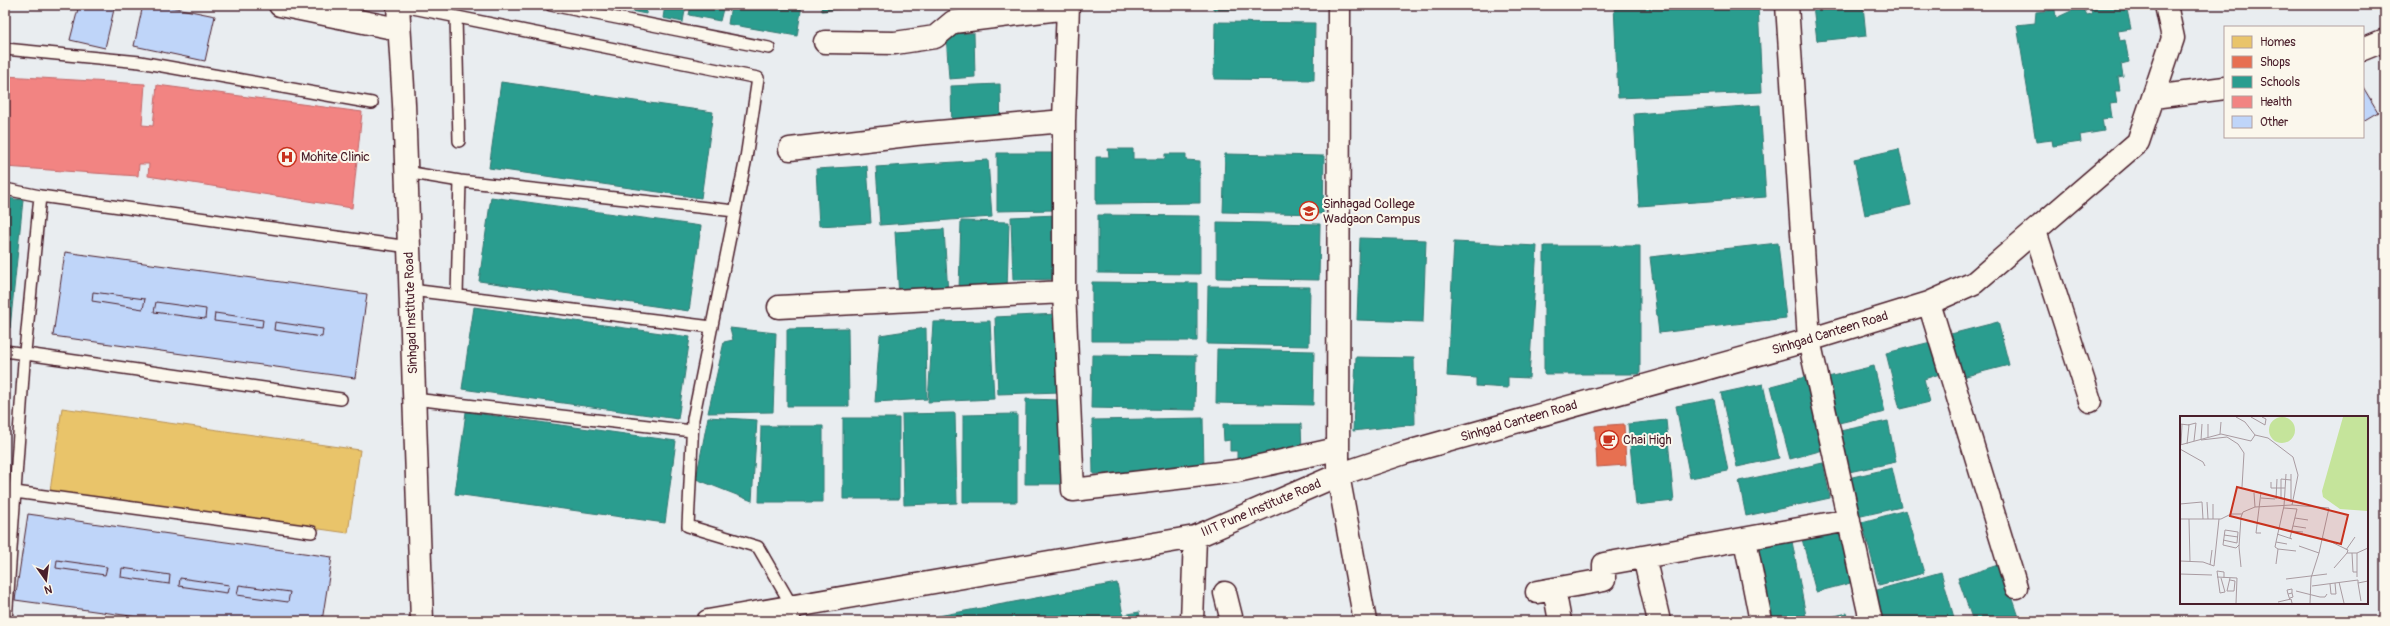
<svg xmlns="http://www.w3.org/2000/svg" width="2390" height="626" viewBox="0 0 2390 626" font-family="Pangolin,sans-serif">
	<rect width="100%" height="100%" fill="#e9edf0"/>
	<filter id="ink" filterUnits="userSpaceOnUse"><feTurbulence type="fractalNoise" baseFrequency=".025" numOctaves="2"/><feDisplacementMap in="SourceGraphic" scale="8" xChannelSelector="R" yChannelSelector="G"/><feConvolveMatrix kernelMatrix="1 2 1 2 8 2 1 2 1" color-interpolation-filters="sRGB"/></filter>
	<g filter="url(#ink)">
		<path fill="#e9c46a" stroke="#b99257" d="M 62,408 L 360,450 L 348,533 L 50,491 Z"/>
		<path fill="#e76f51" stroke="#b85746" d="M 1624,424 L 1626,465 L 1597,467 L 1595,426 Z"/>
		<path fill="#2a9d8f" stroke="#347771" d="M 615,5 L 647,5 L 646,14 L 615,8 Z
			M 665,5 L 686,5 L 683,22 L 663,18 Z
			M 691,5 L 724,5 L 720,21 L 689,15 Z
			M 731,5 L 802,5 L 797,36 L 728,24 Z
			M 821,5 L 874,5 L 822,11 Z
			M 1213,5 L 1315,5 L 1315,9 L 1213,10 Z
			M 1614,5 L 1758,5 L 1762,92 L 1618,98 Z
			M 1813,5 L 1863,5 L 1866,36 L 1817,41 Z
			M 2090,5 L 2126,5 L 2131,29 L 2118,31 L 2120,41 L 2125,40 L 2129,62 L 2121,64 L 2123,76 L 2118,77 L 2120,91 L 2115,91 L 2117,103 L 2110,104 L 2112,118 L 2102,119 L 2104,131 L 2080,135 L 2081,142 L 2053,146 L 2052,140 L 2036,142 L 2017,25 L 2035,23 L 2036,12 L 2055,10 L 2056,18 L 2082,6 L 2087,15 L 2092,14 Z
			M 1215,22 L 1315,23 L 1314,80 L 1214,79 Z
			M 974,33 L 975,77 L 949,79 L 946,34 Z
			M 501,82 L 713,112 L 701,198 L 489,168 Z
			M 1000,84 L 1001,133 L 952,134 L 951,86 Z
			M 1760,105 L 1766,197 L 1639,206 L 1634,114 Z
			M 1108,149 L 1133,149 L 1133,159 L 1165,159 L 1165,154 L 1186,154 L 1186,160 L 1200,161 L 1200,203 L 1096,204 L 1096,157 L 1109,157 Z
			M 1899,149 L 1911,205 L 1865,215 L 1854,159 Z
			M 997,153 L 1055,153 L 1055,210 L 997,211 Z
			M 1225,154 L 1324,156 L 1323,214 L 1223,212 Z
			M 988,160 L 992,217 L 880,225 L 876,167 Z
			M 867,166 L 871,223 L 819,226 L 816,169 Z
			M 491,197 L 701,226 L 689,311 L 479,281 Z
			M 5,198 L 23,200 L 10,328 L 5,328 Z
			M 1057,215 L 1059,279 L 1013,280 L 1011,217 Z
			M 1098,215 L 1200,216 L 1200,274 L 1098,273 Z
			M 961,221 L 1009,222 L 1007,291 L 959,290 Z
			M 1217,222 L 1320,224 L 1319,280 L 1217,278 Z
			M 944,229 L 948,294 L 899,297 L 895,232 Z
			M 1360,238 L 1426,240 L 1423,322 L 1357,320 Z
			M 1454,242 L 1537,246 L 1529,378 L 1508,377 L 1508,388 L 1476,386 L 1476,378 L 1447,376 Z
			M 1778,243 L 1786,318 L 1659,333 L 1650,257 Z
			M 1544,246 L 1640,246 L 1640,374 L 1544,374 Z
			M 1092,282 L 1197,283 L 1197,341 L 1092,341 Z
			M 1208,286 L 1310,287 L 1309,346 L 1207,344 Z
			M 474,307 L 690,337 L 678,419 L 462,389 Z
			M 1058,314 L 1061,392 L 998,394 L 995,317 Z
			M 990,321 L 994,399 L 928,402 L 933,322 Z
			M 1998,322 L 2009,365 L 1962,377 L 1951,334 Z
			M 730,328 L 776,333 L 773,412 L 708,413 L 724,342 L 733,340 Z
			M 848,328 L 849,406 L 787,406 L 787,329 Z
			M 926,328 L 927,399 L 875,402 L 880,335 Z
			M 1935,341 L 1943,373 L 1924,379 L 1930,402 L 1900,409 L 1886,353 Z
			M 1217,349 L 1314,351 L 1313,405 L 1216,403 Z
			M 1092,355 L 1196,356 L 1195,410 L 1091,408 Z
			M 1356,357 L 1414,358 L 1415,424 L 1353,431 Z
			M 1874,366 L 1885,412 L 1839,423 L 1828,377 Z
			M 1809,376 L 1827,449 L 1790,459 L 1771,386 Z
			M 1763,384 L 1779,458 L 1737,467 L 1721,393 Z
			M 1026,399 L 1061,400 L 1061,484 L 1025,484 Z
			M 1714,399 L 1728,471 L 1690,478 L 1676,406 Z
			M 466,412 L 676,441 L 665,523 L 455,494 Z
			M 955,413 L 957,503 L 904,505 L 902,414 Z
			M 1017,414 L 1017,502 L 963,502 L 963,415 Z
			M 708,417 L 757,420 L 752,501 L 696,479 Z
			M 843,418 L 899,418 L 899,499 L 843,499 Z
			M 1203,418 L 1204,472 L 1093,474 L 1092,420 Z
			M 1666,420 L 1674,501 L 1636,505 L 1628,424 Z
			M 1888,421 L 1896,462 L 1849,472 L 1840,431 Z
			M 1223,424 L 1301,424 L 1302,452 L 1268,452 L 1268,459 L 1237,459 L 1237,451 L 1230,451 L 1230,440 L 1224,441 Z
			M 761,426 L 823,426 L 823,502 L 759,502 Z
			M 1823,463 L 1830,498 L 1746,516 L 1739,481 Z
			M 1892,468 L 1901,507 L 1857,517 L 1848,478 Z
			M 1906,510 L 1924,573 L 1879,585 L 1862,522 Z
			M 1843,528 L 1858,581 L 1816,592 L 1802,539 Z
			M 1791,536 L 1806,616 L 1769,621 L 1754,543 Z
			M 2001,564 L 2019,617 L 2015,621 L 1973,621 L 1958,578 Z
			M 1941,572 L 1955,621 L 1878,621 L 1870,592 Z
			M 1117,583 L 1123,615 L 1139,612 L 1141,621 L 911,621 Z
			M 1847,613 L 1849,621 L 1815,621 Z"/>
		<path fill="#f28482" stroke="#c06668" d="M 5,76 L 145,84 L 142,125 L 153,126 L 157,85 L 362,112 L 352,208 L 148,176 L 149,164 L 139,164 L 138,176 L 5,167 Z"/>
		<path fill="#bfd5f9" stroke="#4a1f2b" d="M 79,5 L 115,5 L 105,48 L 70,40 Z
			M 143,5 L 161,5 L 215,16 L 205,61 L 134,46 Z
			M 2363,87 L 2378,112 L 2363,121 Z
			M 65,252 L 367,294 L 355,378 L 53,336 Z
			M 93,292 L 145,299 L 143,309 L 92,301 Z
			M 156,302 L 206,309 L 205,319 L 154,312 Z
			M 215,313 L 263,320 L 262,327 L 214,321 Z
			M 275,322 L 323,329 L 322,337 L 274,330 Z
			M 28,514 L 332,557 L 322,621 L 167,621 L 15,600 Z
			M 57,560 L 107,567 L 105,575 L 56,568 Z
			M 122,568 L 170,575 L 169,584 L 121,577 Z
			M 180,578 L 229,585 L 227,593 L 179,586 Z
			M 239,585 L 290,592 L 288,602 L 237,595 Z"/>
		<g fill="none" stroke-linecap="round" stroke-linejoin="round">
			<defs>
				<path id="lane" d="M 398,5 L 758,78 L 746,158 L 693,419 L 688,526 L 758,547 L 792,606 L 795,621
					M 551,5 L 769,48
					M 456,17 L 459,141
					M 5,49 L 140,62 L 372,103
					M 406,172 L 460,181 L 735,211
					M 5,189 L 40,196
					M 411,290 L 712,327
					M 457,295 L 460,181
					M 5,351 L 341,399
					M 414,399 L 692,431
					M 15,492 L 312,532
					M 6,621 L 24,362 L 40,196 L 409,247"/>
				<path id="street" d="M 280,5 L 398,29
					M 398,5 L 404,104 L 422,621
					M 1068,5 L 1064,121 L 1064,292 L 1073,490 L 1237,471 L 1337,449
					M 1339,5 L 1338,475 L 1365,621
					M 1787,5 L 1809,340 L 1871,621
					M 825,42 L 895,43 L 935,37 L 953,22 L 1068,8
					M 2363,49 L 2385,40
					M 2153,97 L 2225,88
					M 790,149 L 916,134 L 1064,121
					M 2035,231 L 2090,401
					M 1929,303 L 2016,587
					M 779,307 L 1064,292
					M 1745,540 L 1761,621
					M 1644,557 L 1659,621
					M 1554,589 L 1560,621
					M 1537,592 L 1604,580 L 1604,564 L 1849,520
					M 1225,593 L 1232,621
					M 708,621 L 1195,537 L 1338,475 L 1404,453 L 1809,340 L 1929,303 L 1974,283 L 2138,142 L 2173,38 L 2166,5
					M 1192,621 L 1195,537"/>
			</defs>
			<use href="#lane" stroke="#4a1f2b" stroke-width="14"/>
			<use href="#street" stroke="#4a1f2b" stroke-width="25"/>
			<use href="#lane" stroke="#fbf7ec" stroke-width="11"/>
			<use href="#street" stroke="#fbf7ec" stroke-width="22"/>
		</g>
	</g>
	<defs>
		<symbol id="hospital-ring" viewBox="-11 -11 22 22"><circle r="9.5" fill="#fbf7ec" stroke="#c8321e" stroke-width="1.5"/><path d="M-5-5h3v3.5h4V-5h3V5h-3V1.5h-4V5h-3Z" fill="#c8321e"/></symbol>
		<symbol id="university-ring" viewBox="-11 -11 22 22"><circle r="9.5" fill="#fbf7ec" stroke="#c8321e" stroke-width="1.5"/><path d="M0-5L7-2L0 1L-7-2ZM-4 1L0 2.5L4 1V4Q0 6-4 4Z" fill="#c8321e"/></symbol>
		<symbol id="cafe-ring" viewBox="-11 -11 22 22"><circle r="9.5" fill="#fbf7ec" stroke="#c8321e" stroke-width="1.5"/><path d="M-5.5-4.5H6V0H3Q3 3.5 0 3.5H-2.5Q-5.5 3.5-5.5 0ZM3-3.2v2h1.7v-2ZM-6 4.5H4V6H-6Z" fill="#c8321e"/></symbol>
	</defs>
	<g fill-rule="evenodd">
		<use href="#hospital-ring" x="276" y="146" width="22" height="22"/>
		<use href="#university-ring" x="1298" y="200" width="22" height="22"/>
		<use href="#cafe-ring" x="1598" y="429" width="22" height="22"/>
	</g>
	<g text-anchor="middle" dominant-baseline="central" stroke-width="4" stroke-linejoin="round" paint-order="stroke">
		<g font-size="13" fill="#4a1f2b" stroke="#fbf7ec" text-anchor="start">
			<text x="301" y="157">Mohite Clinic</text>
			<text x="1323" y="204">Sinhagad College<tspan x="1323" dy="15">Wadgaon Campus</tspan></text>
			<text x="1623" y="440">Chai High</text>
		</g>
		<g font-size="13" fill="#4a1f2b" stroke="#fbf7ec">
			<text transform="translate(411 313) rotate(-92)">Sinhgad Institute Road</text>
			<text transform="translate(1830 333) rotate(-17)">Sinhgad Canteen Road</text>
			<text transform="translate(1519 421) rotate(-16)">Sinhgad Canteen Road</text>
			<text transform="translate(1261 508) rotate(-23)">IIIT Pune Institute Road</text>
		</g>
	</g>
	<g transform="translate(2180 416)">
		<rect width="188" height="188" fill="#e9edf0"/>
		<path d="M89 14a13 13 0 1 1 26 0a13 13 0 1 1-26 0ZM 163,1 L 188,1 L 188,95 L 160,93 L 143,81 L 142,75 Z" fill="#c5e49b"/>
		<path fill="none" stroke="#a99ba1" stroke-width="1" d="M 56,1 L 65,6 L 75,19M 71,1 L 85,9 L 86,3 L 82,1M 0,8 L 9,9 L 7,28M 22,8 L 21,24 L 47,21 L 58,28 L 64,37 L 62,71M 8,9 L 16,7 L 14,25M 40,18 L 41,6M 75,19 L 88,22 L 113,41 L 118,59 L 112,89M 28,21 L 28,8M 0,29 L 41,18 L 71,25 L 75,19M 1,29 L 2,8M 0,33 L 23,46 L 25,50M 106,58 L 104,90 L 96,126 L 107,128M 111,58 L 111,86M 91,66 L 91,72 L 105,72M 74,77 L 75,91M 81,82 L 95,83M 101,82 L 101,63 L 111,64M 96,83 L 97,63M 27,86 L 28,103M 0,88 L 22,86 L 23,103M 33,88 L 33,103M 104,92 L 117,93 L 110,122M 115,102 L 128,104M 0,103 L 41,103 L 51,98 L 62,98M 9,103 L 10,146M 113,110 L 126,112M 111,115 L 123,116M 81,117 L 76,117 L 81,76M 97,118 L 112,123M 44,119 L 58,121M 143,122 L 168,134 L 167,137M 43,124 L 57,127M 96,126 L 95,131 L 98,133 L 96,148M 57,127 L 58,116 L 45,114 L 43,129 L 56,132 L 59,129M 119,130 L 139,137M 98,133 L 116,135M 166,134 L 175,121M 167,137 L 177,137 L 188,132M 172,137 L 173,156 L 177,156 L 177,161M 177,137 L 177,156M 0,145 L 23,146 L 34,150 L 39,103M 30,149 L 32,134M 61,151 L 59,131 L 61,101 L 63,96 L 75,91 L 112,89 L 149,92 L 139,137 L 131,162 L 130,187M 154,152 L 167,137M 0,158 L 32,159M 37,161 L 57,162 L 56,187M 41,162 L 45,176 L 40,177 L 37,155 L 44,156 L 44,162M 50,162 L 47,175 L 54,175 L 55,165 L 50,164M 106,163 L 147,158M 159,166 L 164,187M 178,167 L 181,185M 150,168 L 151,178 L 156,178 L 155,167M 132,170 L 178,164 L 178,167 L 188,165M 116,175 L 140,181 L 145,181 L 147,178M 108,178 L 107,174 L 112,173 L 112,177M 110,182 L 113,181 L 112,177 L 108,178 L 110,184M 98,186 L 111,183 L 112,187"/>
		<path fill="#c8321e" fill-opacity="0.15" stroke="#c8321e" stroke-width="2" d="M 57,71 L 168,99 L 161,128 L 50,100 Z"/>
		<rect width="188" height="188" fill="none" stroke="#4a1f2b" stroke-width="2"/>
	</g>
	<rect width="2390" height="626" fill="none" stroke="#fbf7ec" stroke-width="20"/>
	<rect x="10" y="10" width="2370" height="606" fill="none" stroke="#4a1f2b" stroke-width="1.5" filter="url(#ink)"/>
	<rect x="2224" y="26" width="140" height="112" fill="#fbf7ec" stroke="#b4a19f"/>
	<rect x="2232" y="36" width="20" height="12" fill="#e9c46a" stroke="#b4a19f"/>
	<text x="2260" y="46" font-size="12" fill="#4a1f2b">Homes</text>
	<rect x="2232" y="56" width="20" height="12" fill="#e76f51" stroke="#b4a19f"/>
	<text x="2260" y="66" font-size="12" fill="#4a1f2b">Shops</text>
	<rect x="2232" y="76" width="20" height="12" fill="#2a9d8f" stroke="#b4a19f"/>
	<text x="2260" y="86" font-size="12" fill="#4a1f2b">Schools</text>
	<rect x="2232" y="96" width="20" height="12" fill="#f28482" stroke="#b4a19f"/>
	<text x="2260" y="106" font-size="12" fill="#4a1f2b">Health</text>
	<rect x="2232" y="116" width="20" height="12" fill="#bfd5f9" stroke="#b4a19f"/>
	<text x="2260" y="126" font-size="12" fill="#4a1f2b">Other</text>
	<g transform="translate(46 580) rotate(166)" stroke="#fbf7ec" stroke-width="3" paint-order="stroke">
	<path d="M0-3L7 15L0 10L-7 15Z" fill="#4a1f2b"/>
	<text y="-6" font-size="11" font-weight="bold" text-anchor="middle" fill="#4a1f2b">N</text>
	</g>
</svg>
